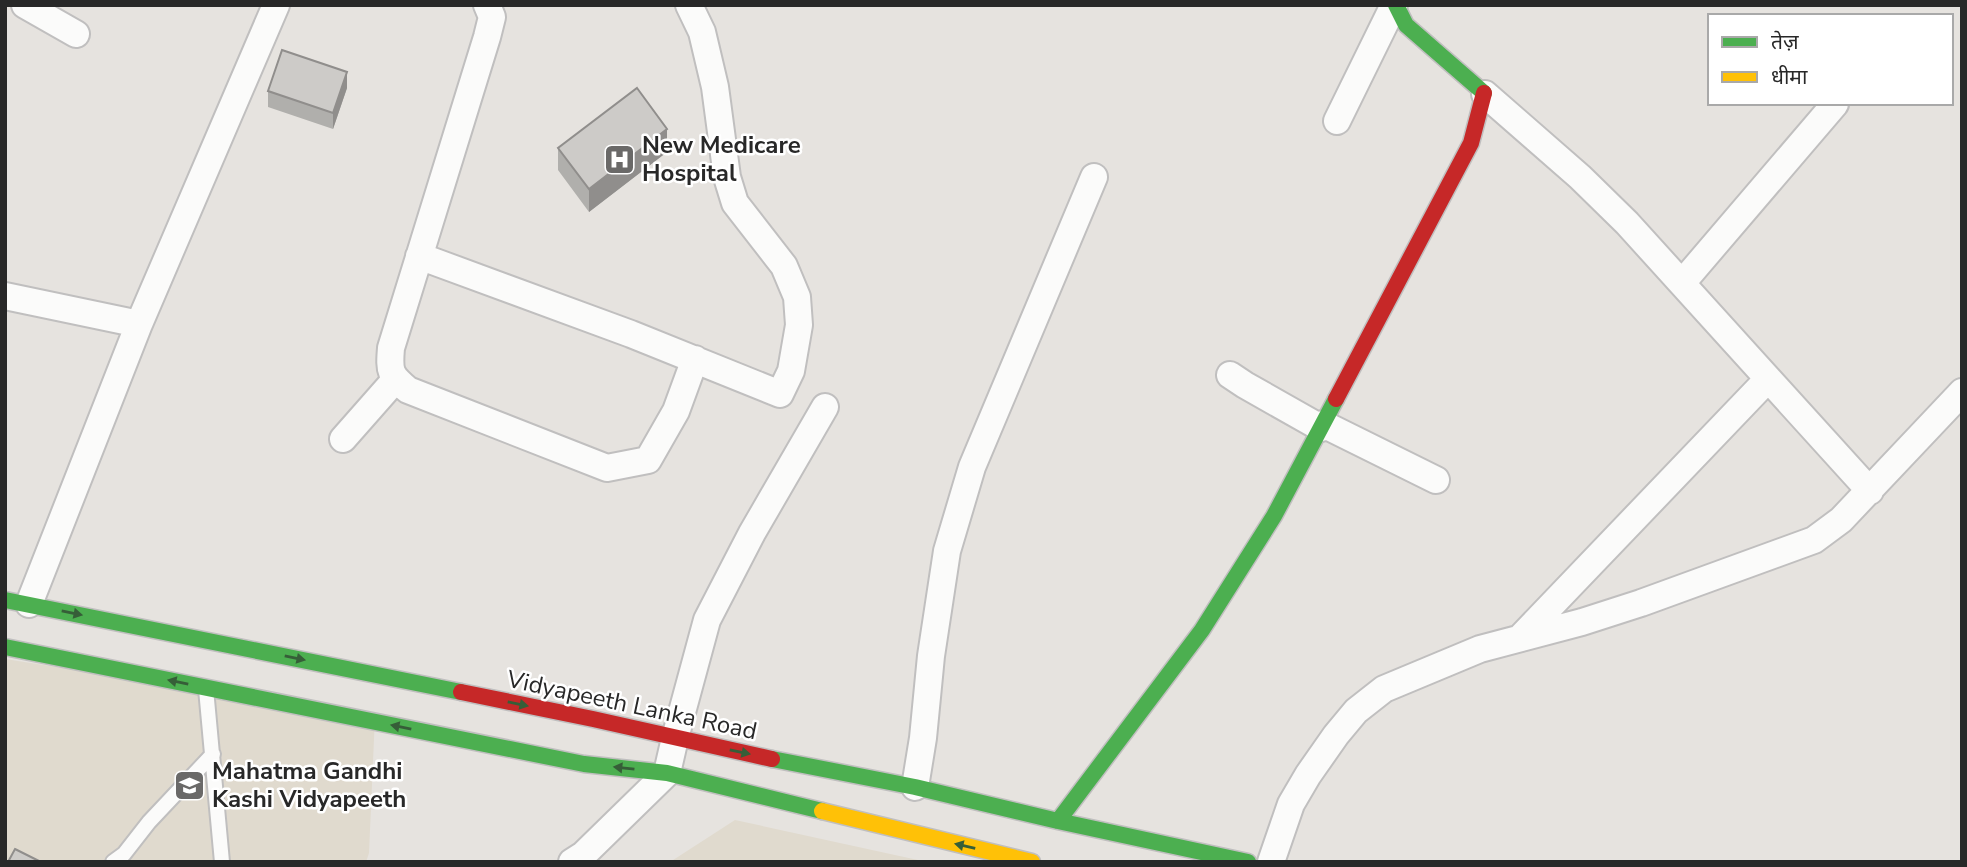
<svg xmlns="http://www.w3.org/2000/svg" width="1967" height="867" viewBox="0 0 1967 867" font-family="'Nunito Sans','Noto Sans Devanagari',sans-serif">
	<rect width="100%" height="100%" fill="#e6e3df"/>
	<path fill="#e0dace" d="M 5,659 L 375,716 L 369,853 L 366,862 L 5,862 Z
		M 735,820 L 927,862 L 670,862 Z"/>
	<g fill="none" stroke-linecap="round" stroke-linejoin="round">
		<defs>
			<path id="lane" d="M 206,689 L 222,862
				M 113,862 L 124,854 L 149,822 L 213,754"/>
			<path id="street" d="M 25,5 L 76,34
				M 487,5 L 492,17 L 487,37 L 391,348 C 389,372 390,375 408,390 L 607,468 L 648,460 L 676,411 L 695,359
				M 1485,94 L 1580,177 L 1627,223 L 1870,491
				M 1337,121 L 1394,5
				M 419,256 L 631,334 L 780,394 L 791,371 L 799,325 L 797,297 L 784,266 L 735,203 L 727,177 L 715,87 L 702,32 L 689,5
				M 1682,283 L 1835,104
				M 5,296 L 139,324
				M 1230,375 L 1245,385 L 1321,428
				M 1323,424 L 1436,480
				M 343,439 L 395,380
				M 29,604 L 139,324 L 276,5
				M 1520,638 L 1768,379
				M 915,787 L 923,738 L 931,656 L 947,551 L 972,467 L 1094,177
				M 572,862 L 583,855 L 667,773 L 675,738 L 707,620 L 752,533 L 825,407
				M 1271,862 L 1291,804 L 1308,775 L 1336,735 L 1356,711 L 1384,689 L 1480,649 L 1582,622 L 1641,603 L 1814,540 L 1841,520 L 1962,392"/>
			<path id="fast" d="M 1396,5 L 1406,25 L 1484,93
				M 5,600 L 461,692
				M 5,647 L 584,764 L 667,773 L 822,811
				M 772,759 L 915,787 L 1058,821 L 1248,862
				M 1058,821 L 1202,630 L 1274,516 L 1336,399"/>
			<path id="slow" d="M 822,811 L 1032,862"/>
			<path id="jam" d="M 1336,399 L 1471,143 L 1484,93
				M 461,692 L 593,719 L 772,759"/>
		</defs>
		<use href="#lane" stroke="#c0bfbf" stroke-width="18"/>
		<use href="#street" stroke="#c0bfbf" stroke-width="30"/>
		<use href="#fast" stroke="#c0bfbf" stroke-width="19"/>
		<use href="#slow" stroke="#c0bfbf" stroke-width="19"/>
		<use href="#jam" stroke="#c0bfbf" stroke-width="19"/>
		<use href="#lane" stroke="#fbfbfa" stroke-width="14"/>
		<use href="#street" stroke="#fbfbfa" stroke-width="26"/>
		<use href="#fast" stroke="#4caf50" stroke-width="16"/>
		<use href="#slow" stroke="#ffc107" stroke-width="16"/>
		<use href="#jam" stroke="#c62828" stroke-width="16"/>
	</g>
	<path fill="#b0afac" d="M 347,88 L 333,129 L 268,107 L 268,91 Z
		M 558,148 L 667,152 L 589,212 L 558,170 Z"/>
	<path fill="#908e8c" d="M 347,72 L 347,88 L 333,129 L 333,113 Z
		M 667,129 L 667,152 L 589,212 L 589,189 Z"/>
	<path fill="#cdcbc8" stroke="#908e8c" stroke-width="2" d="M 282,50 L 347,72 L 333,113 L 268,91 Z
		M 637,88 L 667,129 L 589,189 L 558,148 Z
		M 15,849 L 41,862 L 8,862 Z"/>
	<defs><path id="oneway-solid" d="M-6-.8H1V-3.2L6.5 0L1 3.2V.8H-6Z" transform="scale(1.75)"/></defs>
	<g fill="#365e38">
		<use href="#oneway-solid" transform="translate(72 613) rotate(11)"/>
		<use href="#oneway-solid" transform="translate(295 658) rotate(12)"/>
		<use href="#oneway-solid" transform="translate(178 682) rotate(-168)"/>
		<use href="#oneway-solid" transform="translate(518 704) rotate(12)"/>
		<use href="#oneway-solid" transform="translate(401 727) rotate(-169)"/>
		<use href="#oneway-solid" transform="translate(740 752) rotate(12)"/>
		<use href="#oneway-solid" transform="translate(624 768) rotate(-174)"/>
		<use href="#oneway-solid" transform="translate(965 846) rotate(-167)"/>
	</g>
	<defs>
		<symbol id="hospital-square" viewBox="-11 -11 22 22"><rect x="-9" y="-9" width="18" height="18" rx="4" fill="#6a6968" stroke="#fff"/><path d="M-5-5h3v3.5h4V-5h3V5h-3V1.5h-4V5h-3Z" fill="#fff"/></symbol>
		<symbol id="university-square" viewBox="-11 -11 22 22"><rect x="-9" y="-9" width="18" height="18" rx="4" fill="#6a6968" stroke="#fff"/><path d="M0-5L7-2L0 1L-7-2ZM-4 1L0 2.5L4 1V4Q0 6-4 4Z" fill="#fff"/></symbol>
	</defs>
	<g fill-rule="evenodd">
		<use href="#hospital-square" x="602" y="142" width="35" height="35"/>
		<use href="#university-square" x="172" y="768" width="35" height="35"/>
	</g>
	<g text-anchor="middle" dominant-baseline="central" stroke-width="5" stroke-linejoin="round" paint-order="stroke">
		<g font-size="24" font-weight="bold" fill="#282828" stroke="#fff" text-anchor="start">
			<text x="642" y="145">New Medicare<tspan x="642" dy="28">Hospital</tspan></text>
			<text x="212" y="771">Mahatma Gandhi<tspan x="212" dy="28">Kashi Vidyapeeth</tspan></text>
		</g>
		<g font-size="24" fill="#282828" stroke="#fff">
			<text transform="translate(632 705) rotate(12)">Vidyapeeth Lanka Road</text>
		</g>
	</g>
	<rect width="1967" height="867" fill="none" stroke="#282828" stroke-width="14"/>
	<rect x="1708" y="14" width="245" height="91" fill="#ffffff" stroke="#a9a9a9" stroke-width="2"/>
	<rect x="1722" y="37" width="35" height="10" fill="#4caf50" stroke="#a9a9a9" stroke-width="2"/>
	<text x="1771" y="49" font-size="21" fill="#282828">तेज़</text>
	<rect x="1722" y="72" width="35" height="10" fill="#ffc107" stroke="#a9a9a9" stroke-width="2"/>
	<text x="1771" y="84" font-size="21" fill="#282828">धीमा</text>
</svg>
